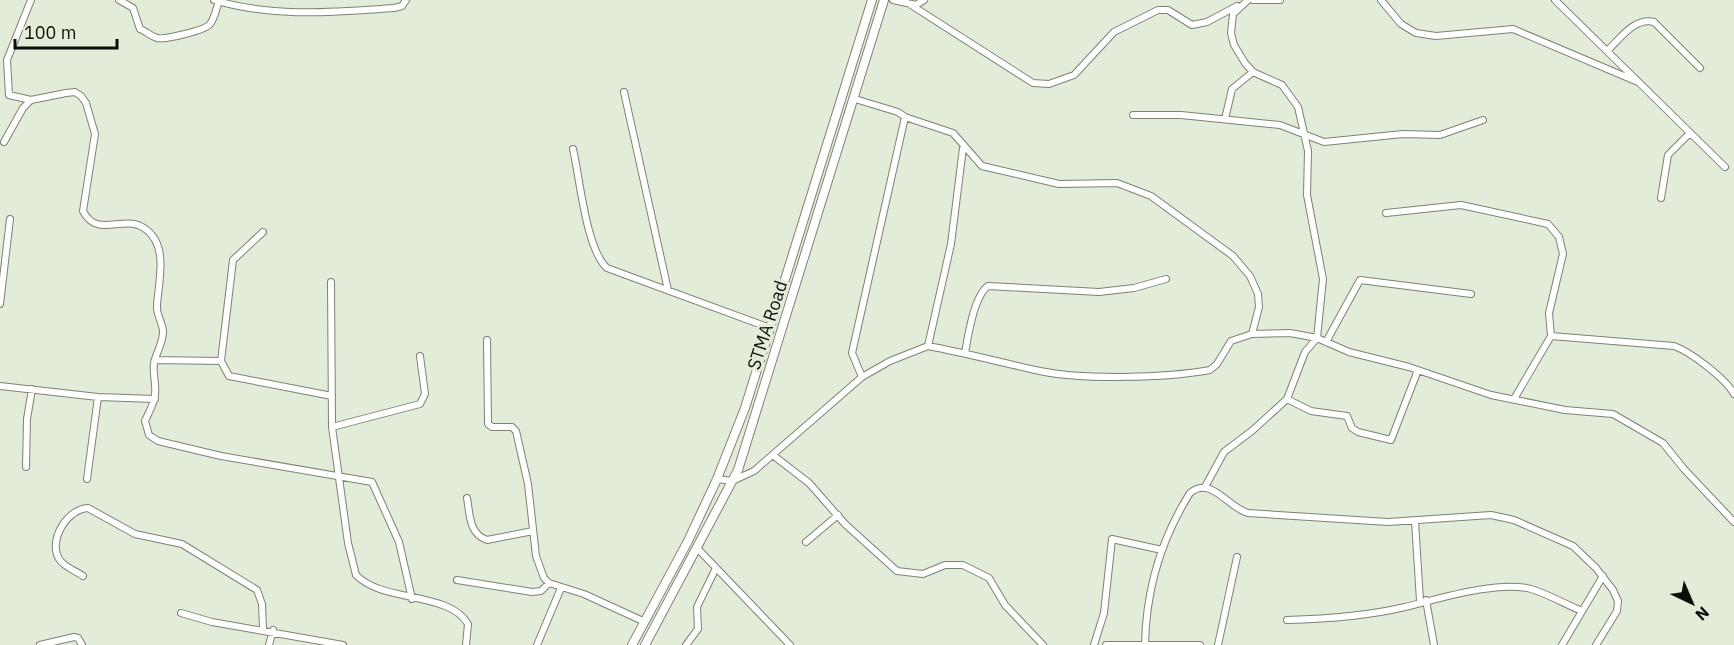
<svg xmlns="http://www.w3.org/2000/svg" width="1734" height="645" viewBox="0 0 1734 645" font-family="'IBM Plex Sans',sans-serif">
	<rect width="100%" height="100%" fill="#e3ecd9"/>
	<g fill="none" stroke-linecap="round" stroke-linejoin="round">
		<defs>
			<path id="minor" d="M 31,0 L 7,60 L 9,95 L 31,100
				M 119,0 L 133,8 L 140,29 C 145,31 151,36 157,38 C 165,40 206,30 210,24 C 215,18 216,8 219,2
				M 214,0 C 272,18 334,12 394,8 L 402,6 L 406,0
				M 893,0 L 916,5 L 924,0
				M 1248,0 L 1233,14 L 1231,33 L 1234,45 L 1245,63 L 1253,72 L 1282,85 L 1298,107 L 1308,151 L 1307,195 L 1323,279 L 1317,338 L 1305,352 L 1287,399 L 1311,411 L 1347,416 L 1352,428 L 1358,432 L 1391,440 L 1418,370
				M 1253,0 L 1280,0
				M 1381,0 L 1401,24 L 1416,33 L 1436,36 L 1513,29 L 1638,82
				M 1555,0 L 1725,167
				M 911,5 L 1033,83 L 1049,84 L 1074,75 L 1114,32 L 1158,10 L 1168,10 L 1192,25 L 1207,22 L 1237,6
				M 1607,51 C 1620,39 1634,17 1654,22 L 1700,68
				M 624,92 L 668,290
				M 855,99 L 898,112 L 905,117 L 953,133 L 982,166 L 1059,184 L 1117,183 L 1151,196 L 1233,256 L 1250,276 L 1258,294 L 1259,307 L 1252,334
				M 1133,115 L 1181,115 L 1280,125 L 1324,142 L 1403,134 L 1440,135 L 1483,120
				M 1225,119 L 1232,89 L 1253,72
				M 4,142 L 23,108 L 31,100 L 66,93 L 75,92 L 81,96 L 86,103 L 95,134 L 83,211 C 97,239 123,214 144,228 C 170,245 158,282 157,306 C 156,315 163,323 163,332 C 163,343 156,353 154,363 C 152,375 158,388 154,400 C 152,407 148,414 145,421 L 149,435 L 158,441 L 221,456 L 372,482 L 399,542 L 412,599
				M 573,149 C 580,179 586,249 607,268 L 770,328
				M 1661,198 L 1668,155 L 1690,133
				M 1386,213 L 1461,205 L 1548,224 L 1559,237 L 1563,254 L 1549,313 L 1551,336
				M 263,232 L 233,260 L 221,361 L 229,376 L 332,396
				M 331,282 L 332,427 L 348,543 L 356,575 C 383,603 449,591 468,624 L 466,645
				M 0,304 L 10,219
				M 487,340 L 488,424 L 492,427 L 512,427 L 516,431 L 528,484 L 536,556 L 544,578 L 549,583 L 584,594 L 645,622
				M 1326,342 L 1360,280 L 1471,294
				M 928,346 C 966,353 1003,363 1040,371 C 1083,380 1166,378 1210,370 L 1217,364 L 1231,341 L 1252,334 L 1290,333 L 1317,338 L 1349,352 L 1409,367 L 1491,395 L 1565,410 L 1613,414 L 1663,443 L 1684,469 L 1734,522
				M 965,353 C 968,336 974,296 988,286 L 1099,292 L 1134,288 L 1166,279
				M 155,360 L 221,361
				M 862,377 L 890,361 L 928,346 L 951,244 L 963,148
				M 0,386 L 98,397 L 155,399
				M 1514,399 L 1551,336 L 1674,346 C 1691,352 1726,379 1734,394
				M 332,427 L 420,404 L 425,394 L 420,356
				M 774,456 L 809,483 L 845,524 L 897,571 L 923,574 L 945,565 L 963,565 L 989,578 L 1005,605 L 1043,645
				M 26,467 L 27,419 L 32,389
				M 87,479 L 98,397
				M 717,479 L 732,481 L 754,471 L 862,377 L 852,353 L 905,117
				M 1205,487 L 1224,452 L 1253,430 L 1287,399
				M 467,498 C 470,515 469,534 487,540 L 533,531
				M 1415,521 L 1420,601
				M 806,542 L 838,515
				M 698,549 L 790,645
				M 83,576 C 76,571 64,567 59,559 C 48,540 67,509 88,508 L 135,534 L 182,544 L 257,590 L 262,604 L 263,629
				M 457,580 L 532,592 L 541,591 L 549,583
				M 1426,600 L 1434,645
				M 181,613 L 212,622 L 343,645
				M 1287,620 C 1326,619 1367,616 1405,607 C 1438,599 1498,580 1531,589 C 1548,594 1565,604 1582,611
				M 40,645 L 74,637 L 78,638 L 82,645
				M 269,645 L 273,630
				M 537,645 L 561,588
				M 686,645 L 698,629 L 697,607 L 716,568
				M 1094,645 L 1104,613 L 1112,539 L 1162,550
				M 1106,645 L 1200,645
				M 1145,645 C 1146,591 1161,539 1190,493 C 1211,475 1228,508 1248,513 L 1388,522 L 1491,515 L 1514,520 L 1573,546 L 1596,568 L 1613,590 L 1618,601 L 1617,611 L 1596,645
				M 1218,645 L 1237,557
				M 1562,645 L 1603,576"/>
			<path id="secondary" d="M 632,645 L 688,541 L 717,479 L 745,408 L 872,0
				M 645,645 L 738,470 L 884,0"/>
		</defs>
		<use href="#minor" stroke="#7b8372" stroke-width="8"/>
		<use href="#secondary" stroke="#7b8372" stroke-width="10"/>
		<use href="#minor" stroke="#fff" stroke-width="6"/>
		<use href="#secondary" stroke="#fff" stroke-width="8"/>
	</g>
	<g text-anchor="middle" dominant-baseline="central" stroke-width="6" stroke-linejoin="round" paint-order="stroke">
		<g font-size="18" fill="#0c0f09" stroke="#e3ecd9">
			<text transform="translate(767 325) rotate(-72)">STMA Road</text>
		</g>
	</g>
	<g transform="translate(1692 603) rotate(136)" stroke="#e3ecd9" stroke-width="4.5" paint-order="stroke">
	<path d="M0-4.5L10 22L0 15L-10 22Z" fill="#0c0f09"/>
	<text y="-9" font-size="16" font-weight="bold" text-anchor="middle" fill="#0c0f09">N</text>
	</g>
	<path d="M15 39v9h102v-9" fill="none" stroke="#0c0f09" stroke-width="3"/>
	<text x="24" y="39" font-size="18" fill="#0c0f09" stroke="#e3ecd9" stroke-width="4.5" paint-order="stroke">100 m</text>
</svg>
